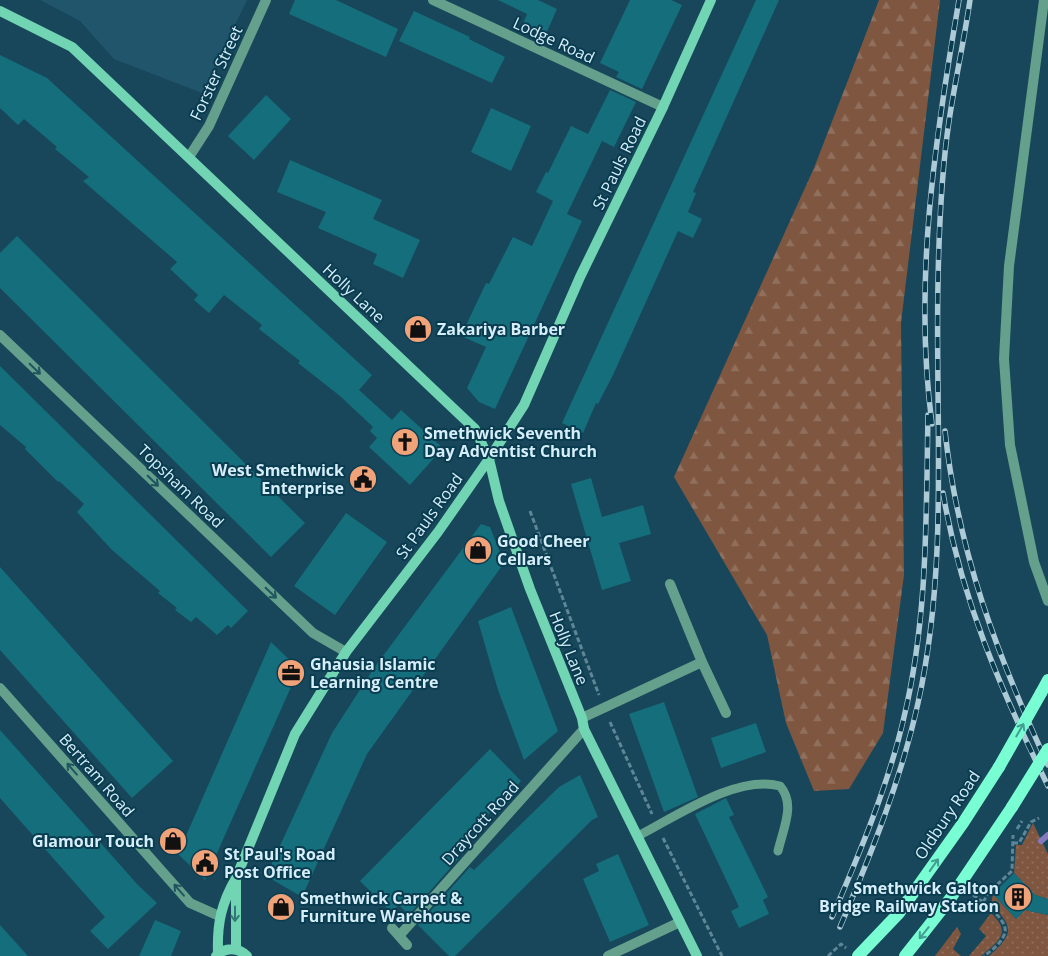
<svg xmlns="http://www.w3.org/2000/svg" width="1048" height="956" viewBox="0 0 1048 956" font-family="'Open Sans',sans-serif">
	<defs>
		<pattern id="grass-dots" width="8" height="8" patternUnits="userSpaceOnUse" patternTransform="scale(1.25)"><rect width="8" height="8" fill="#7f5640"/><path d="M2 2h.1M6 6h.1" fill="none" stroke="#906f5c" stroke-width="1.8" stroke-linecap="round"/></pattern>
		<pattern id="forest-firs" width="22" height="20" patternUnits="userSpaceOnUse" patternTransform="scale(1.25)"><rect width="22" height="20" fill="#7f5640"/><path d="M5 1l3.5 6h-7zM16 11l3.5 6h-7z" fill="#906f5c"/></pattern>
	</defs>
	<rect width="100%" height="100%" fill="#18475b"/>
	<path fill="#21556c" d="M 40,0 L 247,0 L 202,93 L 114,59 L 80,21 Z"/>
	<path fill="url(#grass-dots)" d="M 1033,823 L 1048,854 L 1048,899 L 1035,895 L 1014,873 L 1016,845 L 1022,845 Z
		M 993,894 L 1016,919 L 1025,910 L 1048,915 L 1048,956 L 989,956 C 1014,934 1014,927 991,904 Z
		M 991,913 C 1012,933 999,941 981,956 L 969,956 L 986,936 L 979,929 Z
		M 957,927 L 961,934 L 953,949 L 961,956 L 935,956 Z"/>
	<path fill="url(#forest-firs)" d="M 879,0 L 940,0 L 901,323 L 904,575 L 883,733 L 849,789 L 814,791 L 786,723 L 767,635 L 674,477 L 814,168 Z"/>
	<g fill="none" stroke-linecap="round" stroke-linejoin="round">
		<path stroke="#837abc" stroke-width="6" d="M 1041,841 L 1048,835"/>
	</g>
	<path fill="#146e7b" d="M 295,0 L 336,0 L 398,29 L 386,57 L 289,14 Z
		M 498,0 L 538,0 L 557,9 L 546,34 L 523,24 L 527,14 Z
		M 630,0 L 671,0 L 682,5 L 642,89 L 616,77 L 619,72 L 600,63 Z
		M 756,0 L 779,0 L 693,192 L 696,193 L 688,212 L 702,219 L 693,238 L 678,231 L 613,375 L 598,404 L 596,403 L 583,433 L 562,423 Z
		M 414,11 L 470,37 L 469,39 L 505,57 L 492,83 L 399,41 Z
		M 0,55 L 47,78 L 372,375 L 359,390 L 392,420 L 401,410 L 443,448 L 410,485 L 369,447 L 377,438 L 370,431 L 373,427 L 340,396 L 298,363 L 300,361 L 259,329 L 262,325 L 224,295 L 209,313 L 194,300 L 198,295 L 170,269 L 177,262 L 83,181 L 89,177 L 55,149 L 57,147 L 24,119 L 18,125 L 0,108 Z
		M 610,90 L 636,102 L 614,147 L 602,141 L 567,214 L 582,221 L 495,409 L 479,402 L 467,388 L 486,347 L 461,336 L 486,283 L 489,284 L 513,237 L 532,246 L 553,201 L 536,192 L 546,172 L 548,173 L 571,126 L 588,134 Z
		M 266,95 L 291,119 L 254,160 L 228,136 Z
		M 491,108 L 531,126 L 511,171 L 471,152 Z
		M 290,160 L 382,200 L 373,219 L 420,240 L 403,278 L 373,264 L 377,254 L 318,228 L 326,212 L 277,192 Z
		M 17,236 L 305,523 L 271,557 L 0,288 L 0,253 Z
		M 0,366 L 248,611 L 231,628 L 228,625 L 217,635 L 196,617 L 191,622 L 175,610 L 177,608 L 158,593 L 160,591 L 112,550 L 77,512 L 84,504 L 59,481 L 58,482 L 25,449 L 26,447 L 0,425 Z
		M 591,478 L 602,517 L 643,505 L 651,534 L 619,543 L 631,581 L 602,590 L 571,484 Z
		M 346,513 L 387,542 L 335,615 L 294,586 Z
		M 481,524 L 490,527 L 504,563 L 367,754 L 302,897 L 266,876 L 332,733 L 374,668 Z
		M 0,567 L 173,761 L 132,798 L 0,650 Z
		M 511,607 L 558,731 L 524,760 L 498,690 L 478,621 Z
		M 271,642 L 299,669 L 205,880 L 178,854 Z
		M 664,702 L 698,797 L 664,812 L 629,714 Z
		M 756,723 L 766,752 L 721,768 L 711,738 Z
		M 0,730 L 138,885 L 157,903 L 108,949 L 90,931 L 105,917 L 0,798 Z
		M 490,749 L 521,781 L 453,850 L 460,857 L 409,915 L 399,905 L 391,912 L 360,881 Z
		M 580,775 L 598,817 L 592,820 L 455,956 L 449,956 L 418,925 L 470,867 L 474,870 L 559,787 Z
		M 726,798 L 734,815 L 729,817 L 768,897 L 763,900 L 769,914 L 739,928 L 731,911 L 739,907 L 695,814 Z
		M 618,854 L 649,925 L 610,942 L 583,879 L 599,871 L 596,864 Z
		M 1014,873 L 1035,895 L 1048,899 L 1048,915 L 1025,910 L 1016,919 L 993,894 Z
		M 155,920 L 181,931 L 171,956 L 139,956 Z
		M 0,925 L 28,956 L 0,956 Z"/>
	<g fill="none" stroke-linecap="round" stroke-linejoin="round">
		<path stroke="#5f8697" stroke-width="3" stroke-dasharray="5 2.5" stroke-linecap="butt" d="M 530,511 L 599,695
			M 610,722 L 652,814
			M 663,838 L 722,956
			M 1013,843 L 1019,843 L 1031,822 L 1039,818
			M 973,895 C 982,901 1008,920 1005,932 C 1003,942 992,950 984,956
			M 983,902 L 990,891 L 1012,871 L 1013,835
			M 828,956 L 841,944 L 846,948"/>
		<path stroke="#64a08b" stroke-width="9" d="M 638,836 C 675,817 737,774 780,786 C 796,804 783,829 778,851"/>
		<path stroke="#64a08b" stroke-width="10" d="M 433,0 L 663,107
			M 1044,0 L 1009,266 L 1004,359 L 1010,445 L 1034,562 L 1048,601
			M 189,157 L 209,126 L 266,0
			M 0,335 L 313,633 L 346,652
			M 670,584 L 702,662 L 726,713
			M 0,688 L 190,903 L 219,916
			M 582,718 L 702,662
			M 392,928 L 407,945
			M 399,936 L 584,729
			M 608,956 L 680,922"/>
		<path stroke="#71d5b3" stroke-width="10" d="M 0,11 L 72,47 L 475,429 L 489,459 L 499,501 L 530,589 L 582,718 L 584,729 L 697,956
			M 236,879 L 236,949
			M 218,953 C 217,924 221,904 236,878 L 295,734 L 346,652 L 438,532 L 489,459 L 524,405 L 580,277 L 663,107 L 711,0
			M 216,956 C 225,947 238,947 247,956"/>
		<path stroke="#79fed3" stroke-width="12" d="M 1041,693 L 1048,680
			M 858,956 L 899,913 L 963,823 L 999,767
			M 905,956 L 950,899 L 1012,807"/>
		<defs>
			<path id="rail" d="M 932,424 C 913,283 935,139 959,0
				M 945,431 C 958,552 997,655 1048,765
				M 943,493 C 961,599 1001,690 1048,786
				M 832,917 C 859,855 889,783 904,717 C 928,618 926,516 928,415
				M 840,927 C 871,854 901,780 918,703 C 949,565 935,422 938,282 C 939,228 941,175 949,121 C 955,81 964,41 970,0"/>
		</defs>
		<use href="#rail" stroke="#adcad7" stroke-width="5.5"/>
		<use href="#rail" stroke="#0a3c50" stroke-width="4" stroke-dasharray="11" stroke-linecap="butt"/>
		<path stroke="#5f8697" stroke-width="3" stroke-dasharray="5 2.5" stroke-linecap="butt" d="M 1017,829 L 1022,821"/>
		<path stroke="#79fed3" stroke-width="12" d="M 999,767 L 1041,693
			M 1012,807 L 1048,749"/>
	</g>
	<defs><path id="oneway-shaft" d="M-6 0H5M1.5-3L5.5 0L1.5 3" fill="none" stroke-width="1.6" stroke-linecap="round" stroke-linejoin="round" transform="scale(1.25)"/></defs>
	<g stroke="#20555f">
		<use href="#oneway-shaft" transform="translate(35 369) rotate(44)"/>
		<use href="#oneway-shaft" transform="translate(153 481) rotate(44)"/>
		<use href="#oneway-shaft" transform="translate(271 593) rotate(44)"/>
		<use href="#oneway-shaft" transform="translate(72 769) rotate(-131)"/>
		<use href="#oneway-shaft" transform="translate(179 890) rotate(-131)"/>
	</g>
	<g stroke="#429d92">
		<use href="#oneway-shaft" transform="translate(1020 730) rotate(-60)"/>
		<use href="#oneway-shaft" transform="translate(934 865) rotate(-55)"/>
		<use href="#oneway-shaft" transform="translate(924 933) rotate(129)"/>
	</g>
	<use stroke="#337978" href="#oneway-shaft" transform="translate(235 914) rotate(90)"/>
	<defs>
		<symbol id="shop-disc" viewBox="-11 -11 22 22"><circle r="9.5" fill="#f0a278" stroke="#0a3c50"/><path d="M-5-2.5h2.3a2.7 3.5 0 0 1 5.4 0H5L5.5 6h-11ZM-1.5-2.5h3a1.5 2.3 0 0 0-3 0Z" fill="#111"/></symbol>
		<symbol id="church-disc" viewBox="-11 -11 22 22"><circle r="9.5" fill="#f0a278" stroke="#0a3c50"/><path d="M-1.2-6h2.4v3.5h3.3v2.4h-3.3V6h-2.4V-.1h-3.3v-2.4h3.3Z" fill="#111"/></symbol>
		<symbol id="civic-disc" viewBox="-11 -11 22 22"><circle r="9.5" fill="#f0a278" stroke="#0a3c50"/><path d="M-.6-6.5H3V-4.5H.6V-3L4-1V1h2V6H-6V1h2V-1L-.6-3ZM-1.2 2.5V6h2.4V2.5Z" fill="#111"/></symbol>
		<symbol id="office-disc" viewBox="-11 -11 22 22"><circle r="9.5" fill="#f0a278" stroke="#0a3c50"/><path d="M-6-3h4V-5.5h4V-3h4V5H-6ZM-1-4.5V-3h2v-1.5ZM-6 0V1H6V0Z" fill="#111"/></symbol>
		<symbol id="building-disc" viewBox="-11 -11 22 22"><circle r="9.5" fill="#f0a278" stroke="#0a3c50"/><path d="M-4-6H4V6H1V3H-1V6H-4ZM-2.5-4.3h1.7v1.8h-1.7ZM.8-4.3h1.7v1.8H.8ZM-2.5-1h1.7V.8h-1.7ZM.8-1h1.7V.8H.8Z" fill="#111"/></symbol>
	</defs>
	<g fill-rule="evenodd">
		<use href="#shop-disc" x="402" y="313" width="32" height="32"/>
		<use href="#church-disc" x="389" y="426" width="32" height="32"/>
		<use href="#civic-disc" x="347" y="463" width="32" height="32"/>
		<use href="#shop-disc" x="462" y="534" width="32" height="32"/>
		<use href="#office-disc" x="275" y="657" width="32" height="32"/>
		<use href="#shop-disc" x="157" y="825" width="32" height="32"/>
		<use href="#civic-disc" x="189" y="847" width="32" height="32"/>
		<use href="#building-disc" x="1002" y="881" width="32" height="32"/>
		<use href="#shop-disc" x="265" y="891" width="32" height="32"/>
	</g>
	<g text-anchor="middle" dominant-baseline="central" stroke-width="4" stroke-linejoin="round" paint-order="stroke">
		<g font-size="16" fill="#d6eefa" stroke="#0a3c50">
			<text transform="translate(554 40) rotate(25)">Lodge Road</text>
			<text transform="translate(216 73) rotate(-65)">Forster Street</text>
			<text transform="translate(619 163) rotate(-64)">St Pauls Road</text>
			<text transform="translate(354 293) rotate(43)">Holly Lane</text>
			<text transform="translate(181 486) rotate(44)">Topsham Road</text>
			<text transform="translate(429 516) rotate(-54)">St Pauls Road</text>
			<text transform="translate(569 648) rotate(68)">Holly Lane</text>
			<text transform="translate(97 775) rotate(49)">Bertram Road</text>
			<text transform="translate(947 815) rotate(-56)">Oldbury Road</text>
			<text transform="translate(480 823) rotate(-48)">Draycott Road</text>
		</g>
		<g font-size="16" font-weight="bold" fill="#d6eefa" stroke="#0a3c50" text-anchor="start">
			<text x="437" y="329">Zakariya Barber</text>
			<text x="424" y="433">Smethwick Seventh<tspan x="424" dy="18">Day Adventist Church</tspan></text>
			<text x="344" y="470" text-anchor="end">West Smethwick<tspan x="344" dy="18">Enterprise</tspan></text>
			<text x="497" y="541">Good Cheer<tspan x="497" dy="18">Cellars</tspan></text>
			<text x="310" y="664">Ghausia Islamic<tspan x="310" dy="18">Learning Centre</tspan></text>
			<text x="154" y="841" text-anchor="end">Glamour Touch</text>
			<text x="224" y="854">St Paul's Road<tspan x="224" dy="18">Post Office</tspan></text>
			<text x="999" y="888" text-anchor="end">Smethwick Galton<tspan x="999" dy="18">Bridge Railway Station</tspan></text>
			<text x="300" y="898">Smethwick Carpet &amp;<tspan x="300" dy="18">Furniture Warehouse</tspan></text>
		</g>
	</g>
</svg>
